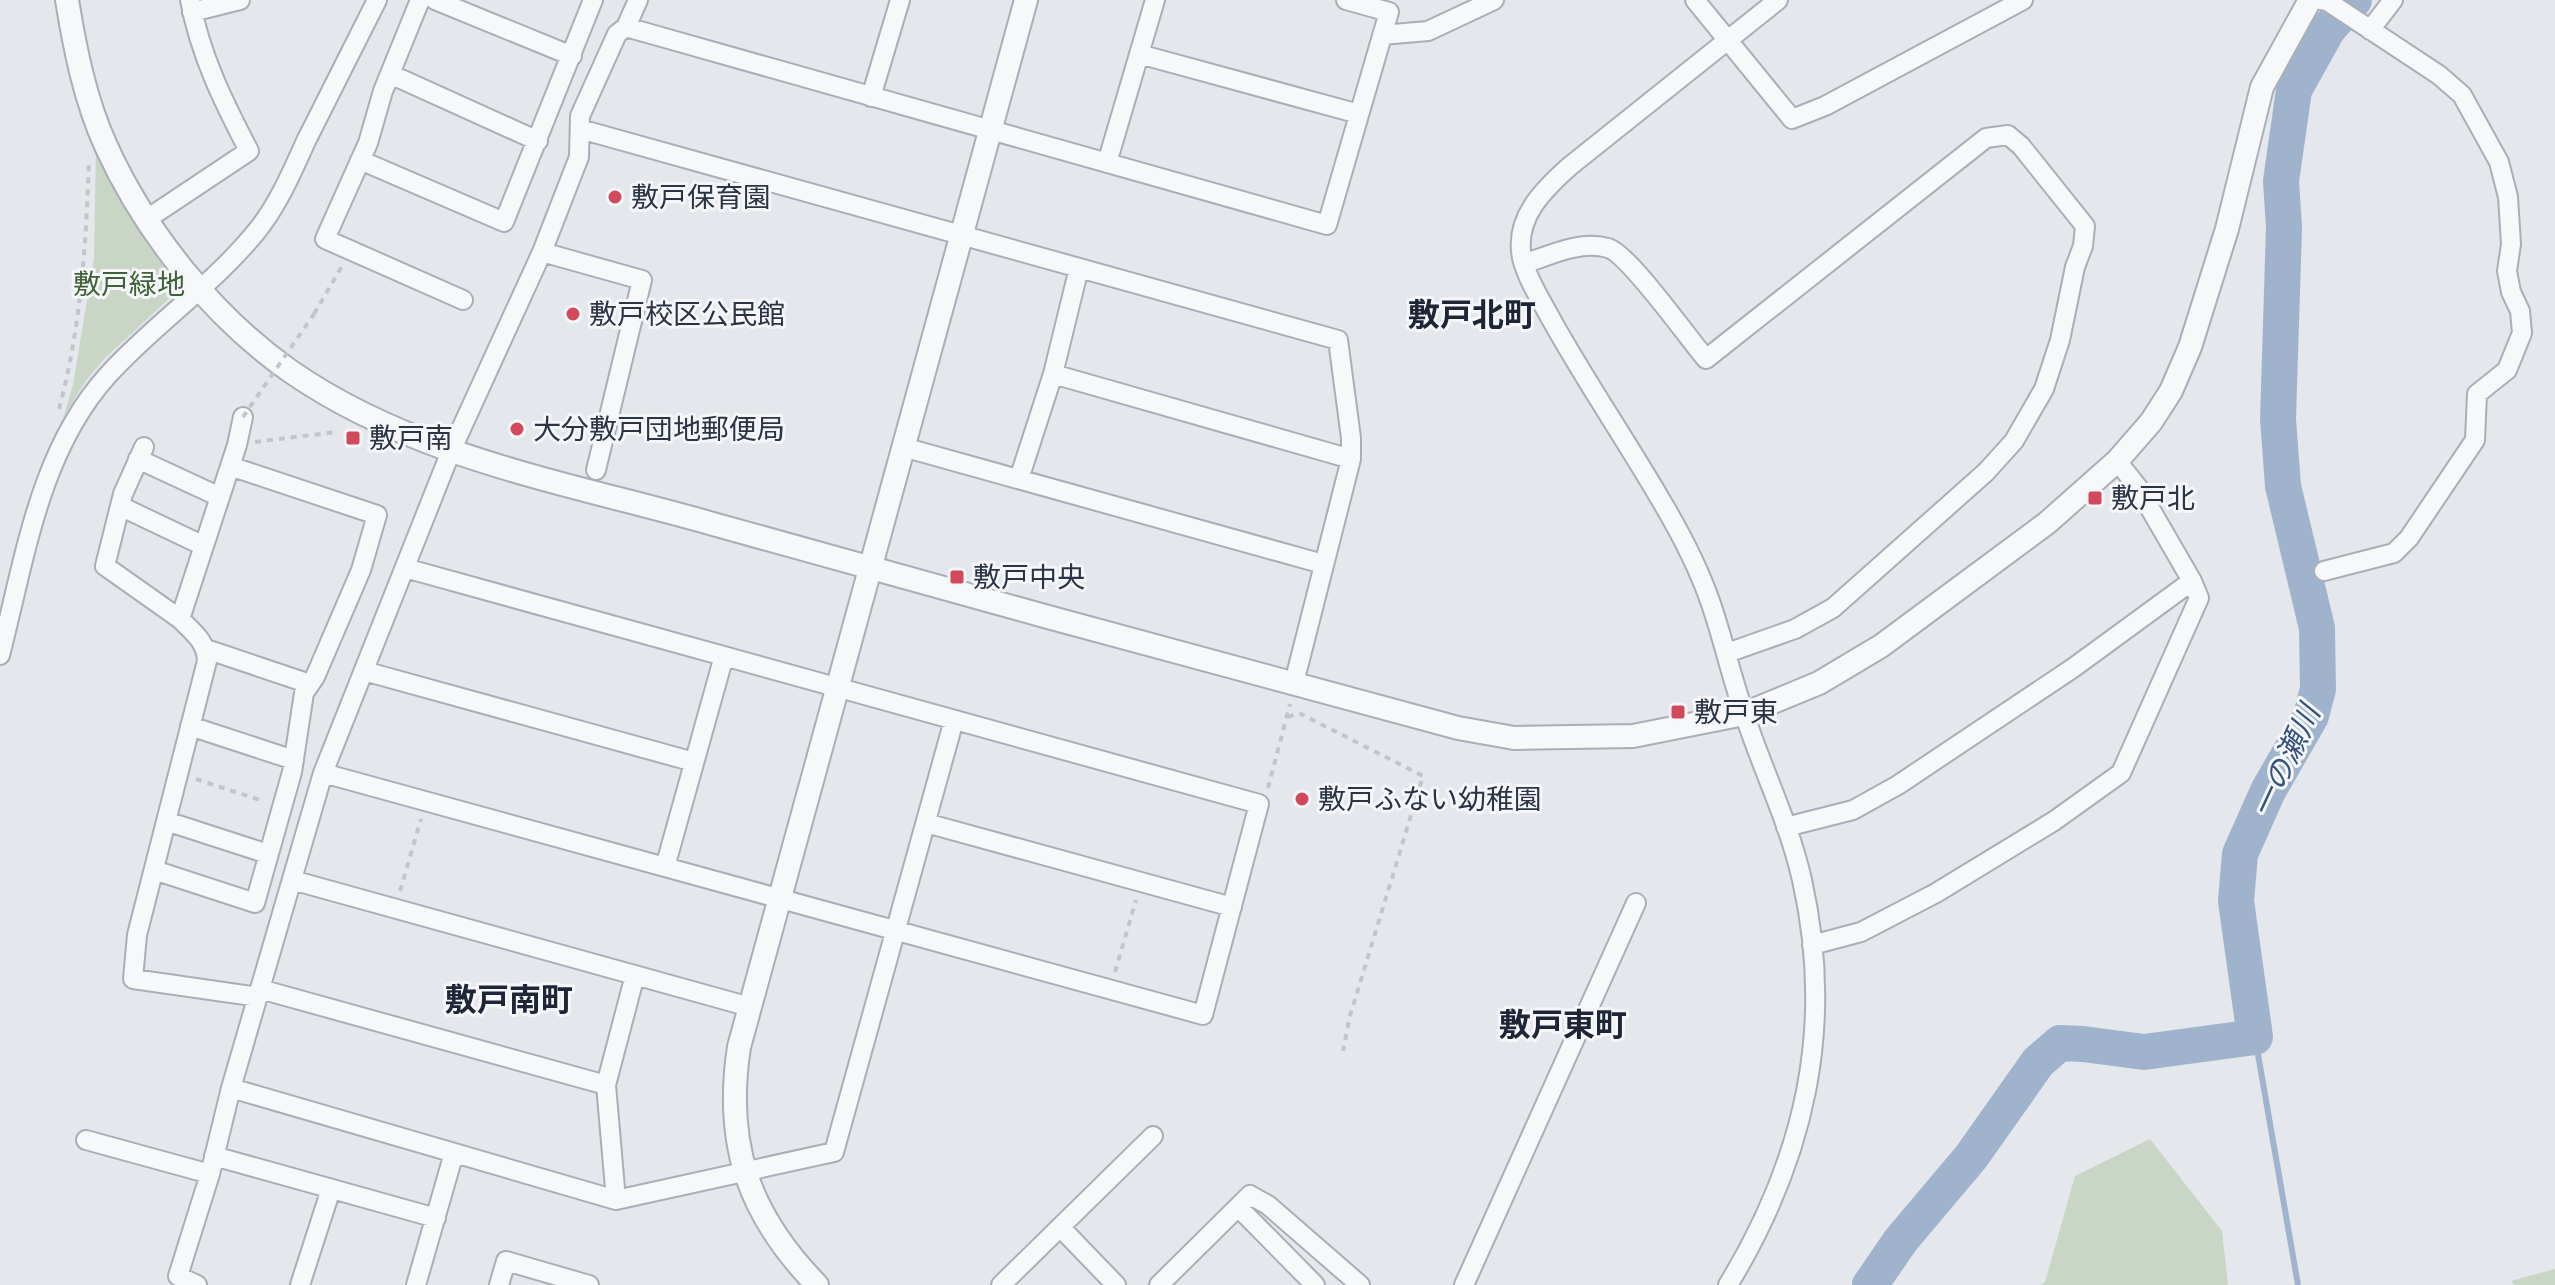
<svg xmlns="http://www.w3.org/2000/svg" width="2555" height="1285" viewBox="0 0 2555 1285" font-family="Inter,'Noto Sans JP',sans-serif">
	<rect width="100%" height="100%" fill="#e4e7ec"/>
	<path fill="#c9d6c5" d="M 96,151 L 133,220 L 177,287 L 171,297 L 104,359 L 85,382 L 63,418 L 73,385 L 94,258 Z
		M 2150,1139 L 2222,1231 L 2228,1285 L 2040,1285 L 2045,1282 L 2075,1176 Z
		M 2555,1269 L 2555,1285 L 2515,1285 L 2511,1281 Z"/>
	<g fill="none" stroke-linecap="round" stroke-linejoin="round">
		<path stroke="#9fb4cc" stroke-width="6" d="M 2255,1037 L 2298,1285"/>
		<path stroke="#9fb4cc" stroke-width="36" d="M 1870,1285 L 1901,1240 L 1971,1157 L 2038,1062 L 2060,1043 L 2083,1044 L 2144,1052 L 2255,1037 L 2236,901 L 2240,854 L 2268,791 L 2311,716 L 2318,689 L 2317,628 L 2283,486 L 2278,419 L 2284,227 L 2281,181 L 2294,90 L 2328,29 L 2354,0"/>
		<defs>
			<path id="minor" d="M 420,0 L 383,91 L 368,143 L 325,239 L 463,300
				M 435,0 L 572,56
				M 1695,0 L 1792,119 L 1825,106 L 2023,0
				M 2321,0 L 2327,1 L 2439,75 L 2462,95 L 2499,162 L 2508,197 L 2511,244 L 2507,271 L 2511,292 L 2520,311 L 2522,333 L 2507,370 L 2477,394 L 2475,440 L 2409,538 L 2394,553 L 2324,571
				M 192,12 L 240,0
				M 626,27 L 1327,225 L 1389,12 L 1346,0
				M 2370,30 L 2393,0
				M 1382,35 L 1428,31 L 1494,0
				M 1139,54 L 1359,114
				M 390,74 L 538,141
				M 871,97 L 900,0
				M 580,129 L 1338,340 L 1351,438 L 1351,459 L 1297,671
				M 360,160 L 504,222 L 593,0
				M 1107,163 L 1155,0
				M 147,219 L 249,151 C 224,103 200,55 190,0
				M 542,252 L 642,280 L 596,470
				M 1524,264 C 1550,255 1581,240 1608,248 C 1629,254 1688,338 1706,359 L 1986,138 L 2008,135 L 2021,146 L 2085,226 L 2083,246 L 2075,267 L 2060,340 L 2044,389 L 2014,441 L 1986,472 L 1833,608 L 1795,629 L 1727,653
				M 1053,374 L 1351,459
				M 243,417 L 237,445 L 180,619 C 193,632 206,641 207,661 L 137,935 L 133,979 L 258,997
				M 144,447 L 123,494 L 105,566 L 180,619
				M 903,447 L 1323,564
				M 138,459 L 220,497
				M 1019,479 L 1053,374 L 1079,268
				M 120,506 L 204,546
				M 206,649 L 310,684
				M 0,655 C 25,559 39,451 108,375 C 154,324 213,285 256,232 C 278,205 292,172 306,141 C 330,94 353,47 377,0
				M 364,671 L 694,762
				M 190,726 L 294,760
				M 323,773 L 1203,1015 L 1259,804 L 405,568
				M 166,821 L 268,854
				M 926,823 L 1232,907
				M 1786,827 L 1853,810 L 1898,785 L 2073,668 L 2192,581 L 2137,486 L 2117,461
				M 665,867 L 724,656
				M 154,870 L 255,903 L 292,772 L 304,693 L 315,677 L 361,570 L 377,515 L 230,466
				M 292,880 L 750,1007
				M 1812,945 L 1861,932 L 1936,893 L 2054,821 L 2121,773 L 2199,598 L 2192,581
				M 260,989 L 606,1085
				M 231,1088 L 616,1200 L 834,1152 L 954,720
				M 86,1140 L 210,1174
				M 214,1156 L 436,1218
				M 616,1200 L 606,1085 L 635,975
				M 1238,1207 L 1315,1285
				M 1060,1227 L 1116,1285
				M 197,1285 L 178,1276 L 210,1174 L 231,1088 L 323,773 L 451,451 L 542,252 L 579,157 L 580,116 L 617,34 L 626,27 L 638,0
				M 300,1285 L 331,1189
				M 416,1285 L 454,1153
				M 499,1285 L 506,1261 L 589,1285
				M 1001,1285 L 1153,1136
				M 1159,1285 L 1250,1195 L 1268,1205 L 1360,1285
				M 1464,1285 L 1636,903
				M 1728,1285 C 1805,1158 1835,1027 1802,880 C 1789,822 1762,769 1744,713 C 1731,676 1723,638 1710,601 C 1698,567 1681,534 1662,502 C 1626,440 1586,382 1551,319 C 1541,300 1527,279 1522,258 C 1514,218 1543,190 1570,166 L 1778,0"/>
			<path id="tertiary" d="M 67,0 C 75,49 85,100 106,146 C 145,232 212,316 290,371 C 415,458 569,483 713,524 C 961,594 1209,661 1458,728 L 1514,738 L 1633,736 L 1744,714 L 1819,683 L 1881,646 L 2047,523 L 2117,461 L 2151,422 L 2171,391 L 2190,347 L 2227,229 L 2262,87 L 2310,0
				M 817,1285 C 749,1215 724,1145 739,1047 L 1026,0"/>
		</defs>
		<use href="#minor" stroke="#a9aeb7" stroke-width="22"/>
		<use href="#tertiary" stroke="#a9aeb7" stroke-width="26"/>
		<path stroke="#c2c5cb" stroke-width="4" stroke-dasharray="6 6" stroke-linecap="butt" d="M 314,314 L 342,266
			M 59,409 C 81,328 86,244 89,160
			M 255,442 L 336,432
			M 1288,717 L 1298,713 L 1303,715 L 1423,776 L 1350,1016 L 1343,1051
			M 196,779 L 263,801
			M 1268,788 L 1290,704
			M 400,891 L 421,819
			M 1115,972 L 1136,900"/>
		<use href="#minor" stroke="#f7f8fa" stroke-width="18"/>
		<use href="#tertiary" stroke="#f7f8fa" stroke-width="22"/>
		<path stroke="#c2c5cb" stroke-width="4" stroke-dasharray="6 6" stroke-linecap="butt" d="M 243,417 L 314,314"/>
	</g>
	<g fill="#d1495b" stroke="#f4f6f9" stroke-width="3">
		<circle cx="615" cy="197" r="8"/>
		<circle cx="573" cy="314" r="8"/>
		<circle cx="517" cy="429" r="8"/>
		<rect x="345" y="430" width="16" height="16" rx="4"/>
		<rect x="2087" y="490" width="16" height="16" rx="4"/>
		<rect x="949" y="569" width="16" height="16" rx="4"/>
		<rect x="1670" y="704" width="16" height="16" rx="4"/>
		<circle cx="1302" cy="799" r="8"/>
	</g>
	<g text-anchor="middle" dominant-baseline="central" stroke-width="6" stroke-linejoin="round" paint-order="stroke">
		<g font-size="28" fill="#2b3445" stroke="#f4f6f9" text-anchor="start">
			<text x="631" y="197">敷戸保育園</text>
			<text x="589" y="314">敷戸校区公民館</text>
			<text x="533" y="429">大分敷戸団地郵便局</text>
			<text x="369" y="438">敷戸南</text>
			<text x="2111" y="498">敷戸北</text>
			<text x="973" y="577">敷戸中央</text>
			<text x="1694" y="712">敷戸東</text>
			<text x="1318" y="799">敷戸ふない幼稚園</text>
		</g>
		<g font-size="28" fill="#3f6138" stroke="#f4f6f9">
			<text x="129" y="284">敷戸緑地</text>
		</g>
		<g font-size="30" font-style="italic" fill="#34527a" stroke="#f4f6f9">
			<text transform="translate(2285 761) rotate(-65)">一の瀬川</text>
		</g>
		<g font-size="32" font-weight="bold" fill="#1d2536" stroke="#f4f6f9">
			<text x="1472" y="314">敷戸北町</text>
			<text x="509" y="999">敷戸南町</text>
			<text x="1563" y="1024">敷戸東町</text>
		</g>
	</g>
</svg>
